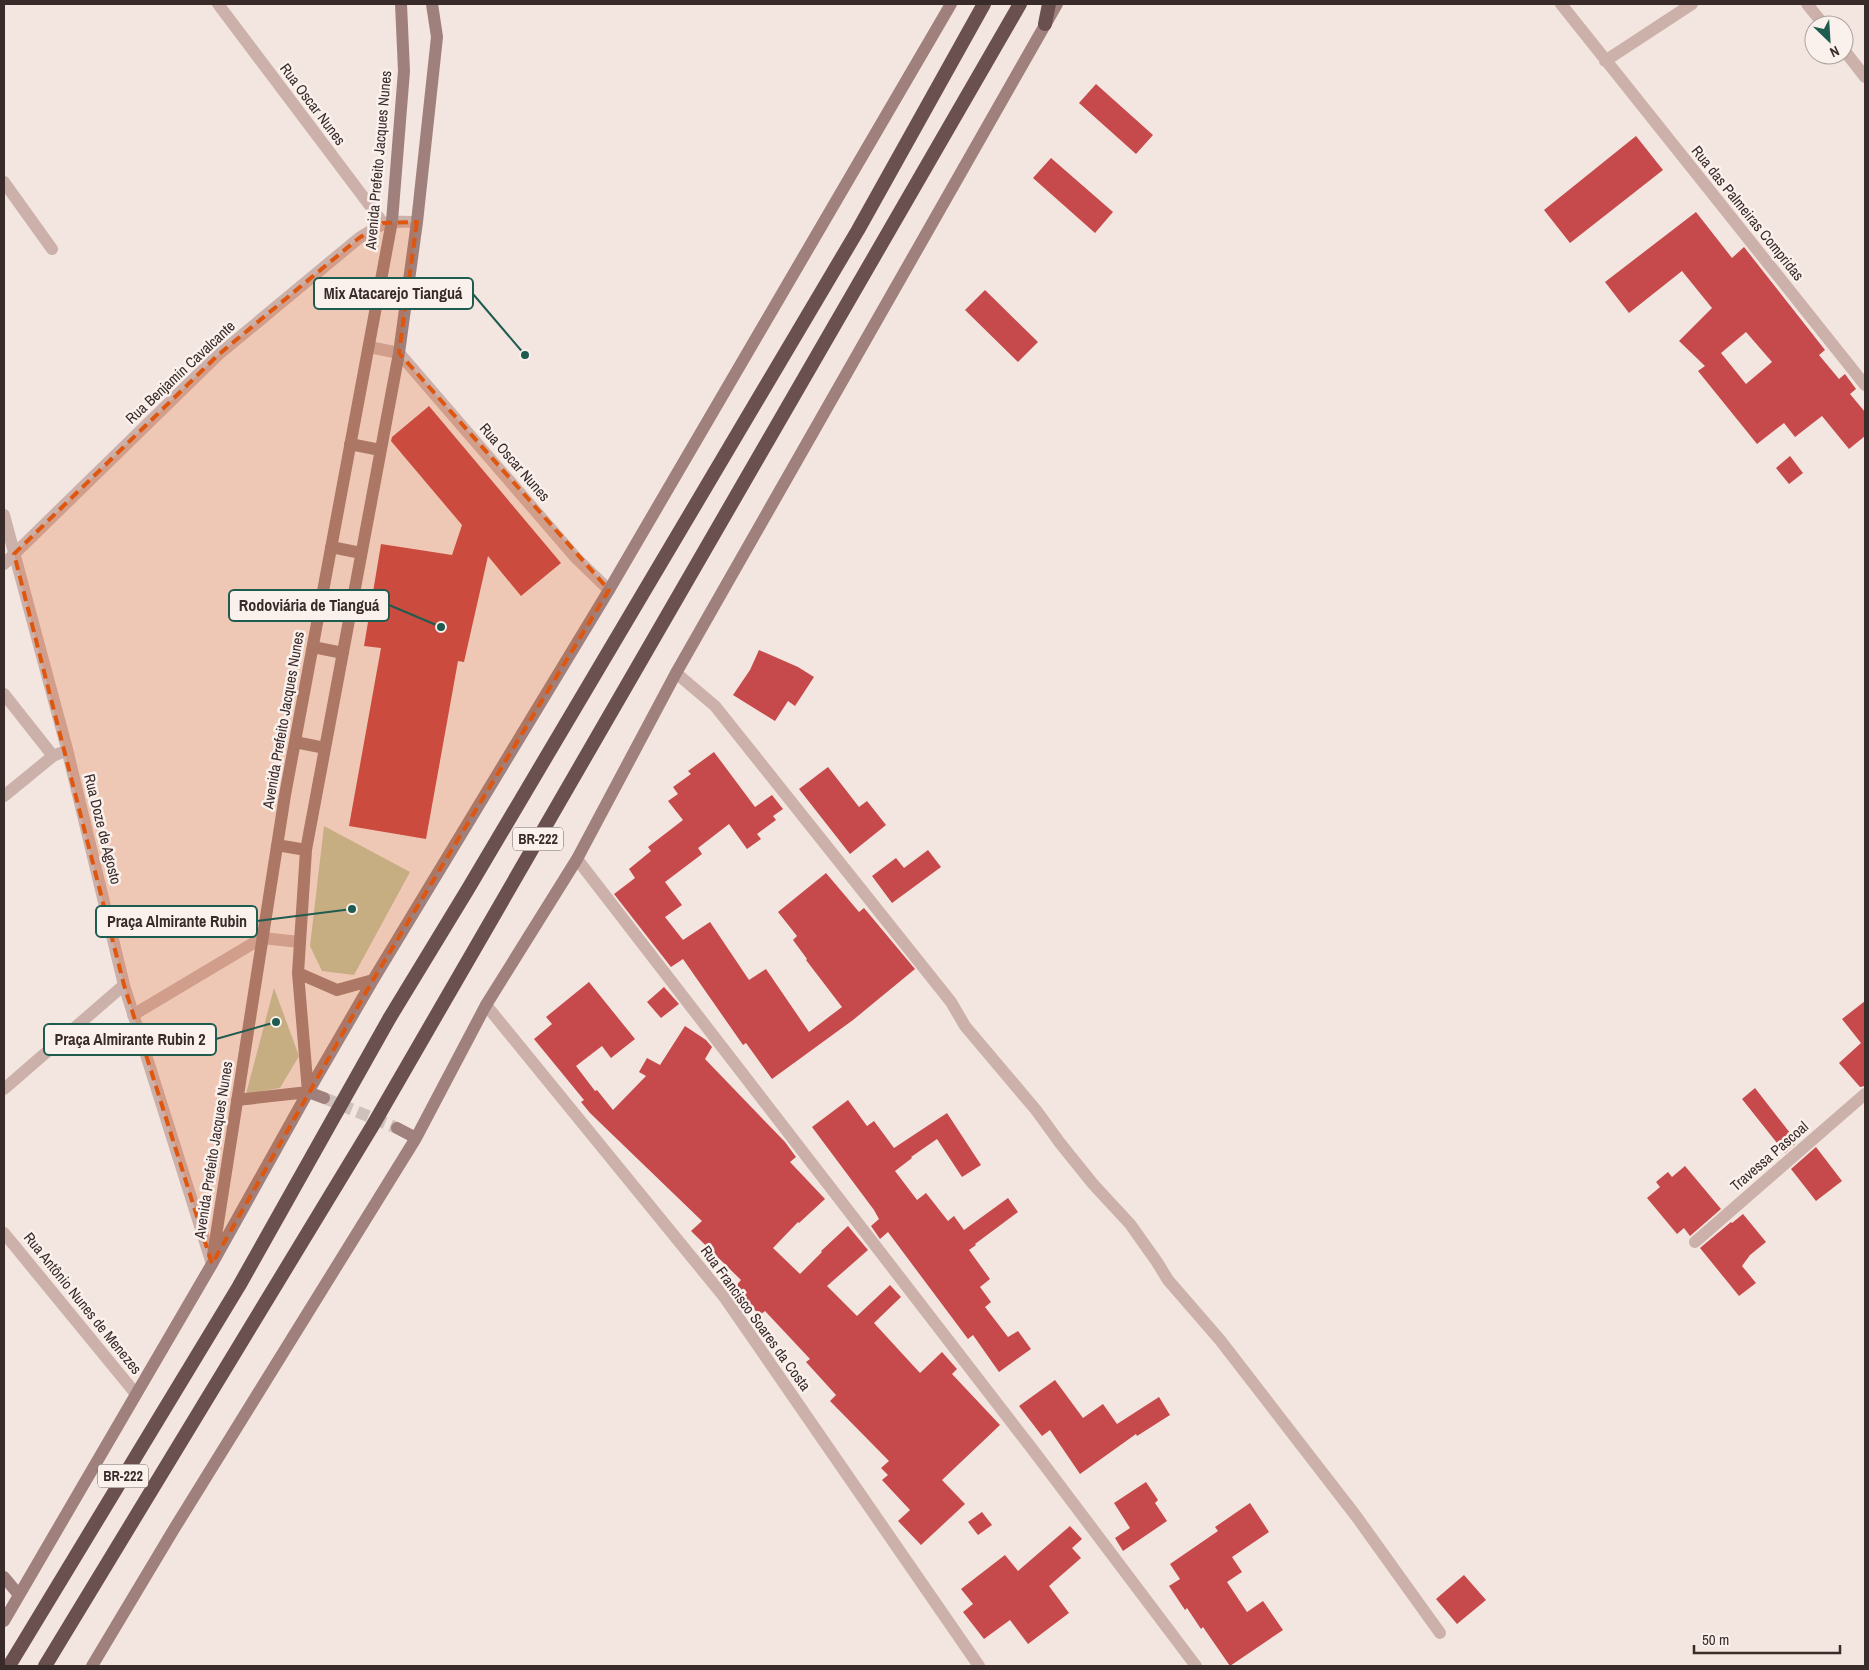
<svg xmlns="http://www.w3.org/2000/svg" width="1869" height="1670" viewBox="0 0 1869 1670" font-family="'Archivo Narrow',sans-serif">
	<rect width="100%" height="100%" fill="#f3e5df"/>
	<path fill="#c0c39f" d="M 324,826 L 410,872 L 354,975 L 322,971 L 310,946 Z
		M 274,988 L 299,1056 L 280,1088 L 246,1094 Z"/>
	<path fill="#c64a4c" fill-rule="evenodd" d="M 1096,84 L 1153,135 L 1136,154 L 1079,103 Z
		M 1636,136 L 1663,170 L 1570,243 L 1544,210 Z
		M 1051,158 L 1113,212 L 1095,233 L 1033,178 Z
		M 1696,212 L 1732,258 L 1744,247 L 1825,350 L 1819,355 L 1839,379 L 1845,374 L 1856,389 L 1850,394 L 1865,412 L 1865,436 L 1849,449 L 1822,416 L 1795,437 L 1784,423 L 1757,444 L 1698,371 L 1705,366 L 1679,341 L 1712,308 L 1682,271 L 1629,313 L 1605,282 ZM 1746,332 L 1772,362 L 1746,384 L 1721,353 Z
		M 985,290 L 1038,342 L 1018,362 L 965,310 Z
		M 429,406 L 561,563 L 521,596 L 488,556 L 464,662 L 458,661 L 426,839 L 349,826 L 381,648 L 364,646 L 381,544 L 452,555 L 462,525 L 391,441 L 392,437 Z
		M 1790,456 L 1803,473 L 1789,484 L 1776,468 Z
		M 759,650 L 798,667 L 814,677 L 795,706 L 788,701 L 775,721 L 733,695 L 750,670 Z
		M 714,752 L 755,807 L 772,795 L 783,809 L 773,816 L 776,820 L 757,834 L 761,839 L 747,849 L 729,824 L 698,848 L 702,854 L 665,882 L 682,905 L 665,917 L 683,940 L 710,922 L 749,980 L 766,969 L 809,1032 L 842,1007 L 806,960 L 807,959 L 793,940 L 797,936 L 778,912 L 826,873 L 859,912 L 864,908 L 915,969 L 853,1020 L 772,1079 L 746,1043 L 743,1045 L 683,959 L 671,967 L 614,894 L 635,878 L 629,869 L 651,851 L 648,847 L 683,820 L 668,801 L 678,794 L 673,787 L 691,774 L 688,771 Z
		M 828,767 L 859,807 L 867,801 L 886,825 L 850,854 L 799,789 Z
		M 928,850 L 941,867 L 892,903 L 872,876 L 896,858 L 904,868 Z
		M 589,982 L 635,1039 L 611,1058 L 602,1046 L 576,1066 L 595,1091 L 597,1090 L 613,1110 L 646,1076 L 639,1072 L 647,1058 L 660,1065 L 685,1026 L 706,1040 L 712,1047 L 705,1059 L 785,1142 L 796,1157 L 790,1162 L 825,1199 L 799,1223 L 798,1222 L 773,1248 L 800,1274 L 822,1252 L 821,1251 L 848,1226 L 868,1250 L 827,1286 L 857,1316 L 890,1285 L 901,1297 L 874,1323 L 920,1373 L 942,1352 L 957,1369 L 952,1374 L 1000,1425 L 942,1480 L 965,1504 L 921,1545 L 898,1521 L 910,1510 L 882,1480 L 888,1475 L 881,1468 L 889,1461 L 830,1401 L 836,1395 L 806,1362 L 810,1359 L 765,1311 L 760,1315 L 733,1289 L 741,1280 L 691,1231 L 702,1221 L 590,1113 L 581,1102 L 584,1100 L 534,1039 L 552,1024 L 546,1017 Z
		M 664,987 L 679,1004 L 661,1018 L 647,1002 Z
		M 1865,1001 L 1865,1086 L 1860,1087 L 1839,1063 L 1861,1043 L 1842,1019 Z
		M 1755,1088 L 1797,1142 L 1785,1153 L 1742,1099 Z
		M 848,1100 L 867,1126 L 874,1121 L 894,1148 L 947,1113 L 981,1165 L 962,1177 L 937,1139 L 911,1157 L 912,1158 L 895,1171 L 917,1200 L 926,1193 L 948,1221 L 954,1216 L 964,1230 L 1008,1198 L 1018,1212 L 975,1244 L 976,1245 L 969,1250 L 990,1279 L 980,1287 L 991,1302 L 985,1307 L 1008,1337 L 1018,1331 L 1031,1349 L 999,1372 L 973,1335 L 968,1339 L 888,1232 L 880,1239 L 871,1226 L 879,1219 L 874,1210 L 812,1127 Z
		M 1816,1147 L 1842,1181 L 1816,1201 L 1791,1169 Z
		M 1685,1166 L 1721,1209 L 1690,1236 L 1684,1228 L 1677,1234 L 1647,1198 L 1660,1187 L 1656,1182 L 1668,1172 L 1672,1177 Z
		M 1743,1214 L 1766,1242 L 1750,1255 L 1742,1266 L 1756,1283 L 1739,1296 L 1700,1248 L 1731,1222 L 1732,1223 Z
		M 1055,1380 L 1083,1418 L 1103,1404 L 1117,1424 L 1159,1397 L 1170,1415 L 1137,1436 L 1136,1434 L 1080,1474 L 1050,1430 L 1042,1436 L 1019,1406 Z
		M 1146,1482 L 1158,1500 L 1155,1503 L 1167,1521 L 1123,1551 L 1115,1538 L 1130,1528 L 1114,1503 Z
		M 1250,1503 L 1269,1532 L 1232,1557 L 1242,1572 L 1227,1582 L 1247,1612 L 1263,1601 L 1283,1630 L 1230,1666 L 1203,1627 L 1201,1629 L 1187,1608 L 1185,1610 L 1169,1586 L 1180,1579 L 1170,1564 L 1218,1531 L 1215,1527 Z
		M 982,1512 L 992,1525 L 978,1535 L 968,1522 Z
		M 1070,1526 L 1082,1539 L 1072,1548 L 1081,1558 L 1049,1586 L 1069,1613 L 1028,1644 L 1010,1620 L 984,1639 L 963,1612 L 973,1604 L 961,1589 L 1005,1555 L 1018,1571 Z
		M 1464,1575 L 1486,1600 L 1457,1624 L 1436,1599 Z"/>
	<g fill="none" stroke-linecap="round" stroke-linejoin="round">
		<path stroke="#cec0bb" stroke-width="12" stroke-dasharray="12 6" stroke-linecap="butt" d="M 324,1098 L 397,1128"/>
		<path stroke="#ccb1ab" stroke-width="12" d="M 218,4 L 383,223
			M 1561,4 L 1865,385
			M 1807,4 L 1824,25
			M 1844,50 L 1865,77
			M 1605,61 L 1692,4
			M 4,182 L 52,249
			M 369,347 L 399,353 L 576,558 L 609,590
			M 4,515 L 67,749 L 124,985 L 212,1264
			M 4,564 L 218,355 L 359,238 C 386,221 386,221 417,222
			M 676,673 L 715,706 L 951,1002 L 965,1026 L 1036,1110 L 1060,1143 L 1093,1184 L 1130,1224 L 1157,1262 L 1168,1280 L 1220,1340 L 1356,1516 L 1440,1633
			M 4,694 L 53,756
			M 4,796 L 53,756 L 60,753
			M 577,859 L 1033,1450 L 1196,1666
			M 133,1015 L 262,938 L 300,942
			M 4,1089 L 124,985
			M 4,1233 L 136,1394
			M 1695,1242 L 1865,1094"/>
		<path stroke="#ccb1ab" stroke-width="12" d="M 486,1005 L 725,1298 L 979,1666"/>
		<path stroke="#a0807c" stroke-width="12" d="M 350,444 L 380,450
			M 331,547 L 361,553
			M 313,647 L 343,653
			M 295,742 L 325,748
			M 277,845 L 306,850
			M 298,973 L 337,990 L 373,980
			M 308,1092 L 298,973 L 306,850 L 399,353 L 417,222 L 437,37 L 432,4
			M 237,1100 L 308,1092 L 324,1098
			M 397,1128 L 416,1138
			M 213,1255 L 285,795 L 392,221 L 404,71 L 401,4
			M 4,1577 L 19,1595
			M 4,1621 L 212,1264 L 308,1092 L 373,980 L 609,590 L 951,4
			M 92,1666 L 174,1529 L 416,1138 L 486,1005 L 577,859 L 676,673 L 1057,4"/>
		<path stroke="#6a504e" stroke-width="14" d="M 1045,24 L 1049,4
			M 9,1666 L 239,1286 L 389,1019 L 468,889 L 858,230 L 984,4
			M 45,1666 L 373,1125 L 1020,4"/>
	</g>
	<path fill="#df570e" fill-opacity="0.2" stroke="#df570e" stroke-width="4" stroke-dasharray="10 6" stroke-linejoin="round" d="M 417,222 L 399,353 L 609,590 L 373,980 L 212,1264 L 124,985 L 14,554 L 218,355 L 359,238 L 383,223 Z"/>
	<g text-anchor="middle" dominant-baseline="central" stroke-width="5" stroke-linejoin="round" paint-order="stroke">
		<g fill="#faf0ec" stroke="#736664" stroke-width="1">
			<rect x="513" y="827.5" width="50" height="23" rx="4"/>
			<rect x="98" y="1464.5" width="50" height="23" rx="4"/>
		</g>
		<g font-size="14" font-weight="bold" fill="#392b2a">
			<text x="538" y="839">BR-222</text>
			<text x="123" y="1476">BR-222</text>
		</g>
		<g font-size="15" fill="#392b2a" stroke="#faf0ec">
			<text transform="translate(313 104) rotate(53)">Rua Oscar Nunes</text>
			<text transform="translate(378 160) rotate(-85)">Avenida Prefeito Jacques Nunes</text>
			<text transform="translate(1748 213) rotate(51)">Rua das Palmeiras Compridas</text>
			<text transform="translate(180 372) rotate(-43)">Rua Benjamin Cavalcante</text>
			<text transform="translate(515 462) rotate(49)">Rua Oscar Nunes</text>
			<text transform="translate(283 720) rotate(-80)">Avenida Prefeito Jacques Nunes</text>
			<text transform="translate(103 829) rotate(76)">Rua Doze de Agosto</text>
			<text transform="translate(213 1150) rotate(-81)">Avenida Prefeito Jacques Nunes</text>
			<text transform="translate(1769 1156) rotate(-41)">Travessa Pascoal</text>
			<text transform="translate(83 1303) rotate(51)">Rua Antônio Nunes de Menezes</text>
			<text transform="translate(756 1318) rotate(54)">Rua Francisco Soares da Costa</text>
		</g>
	</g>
	<path fill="none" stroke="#1f5c50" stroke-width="2" d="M525 355L473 294M441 627L389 605M352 909L257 921M276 1022L216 1039"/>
	<g fill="#1f5c50" stroke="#faf0ec" stroke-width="2">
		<circle cx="525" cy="355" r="5"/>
		<circle cx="441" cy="627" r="5"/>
		<circle cx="352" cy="909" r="5"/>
		<circle cx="276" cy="1022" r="5"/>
	</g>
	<g fill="#faf0ec" stroke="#1f5c50" stroke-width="2">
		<rect x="314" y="278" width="159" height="31" rx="5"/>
		<rect x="229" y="590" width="160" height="31" rx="5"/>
		<rect x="96" y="906" width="161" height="31" rx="5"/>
		<rect x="44" y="1024" width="172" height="31" rx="5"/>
	</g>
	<g font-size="16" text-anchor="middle" font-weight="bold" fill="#392b2a">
		<text x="393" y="299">Mix Atacarejo Tianguá</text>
		<text x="309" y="611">Rodoviária de Tianguá</text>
		<text x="177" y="927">Praça Almirante Rubin</text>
		<text x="130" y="1045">Praça Almirante Rubin 2</text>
	</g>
	<rect width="1869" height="1670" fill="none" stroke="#392b2a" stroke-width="10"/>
	<g transform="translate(1829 40) rotate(155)"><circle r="24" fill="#faf0ec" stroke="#ada19e"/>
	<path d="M0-4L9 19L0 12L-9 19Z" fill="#1f5c50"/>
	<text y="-8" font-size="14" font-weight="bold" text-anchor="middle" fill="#392b2a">N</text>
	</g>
	<path d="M1694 1645v8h146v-8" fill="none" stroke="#392b2a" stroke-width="2.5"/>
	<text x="1702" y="1645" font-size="15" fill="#392b2a" stroke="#faf0ec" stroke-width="4" paint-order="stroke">50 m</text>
</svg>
